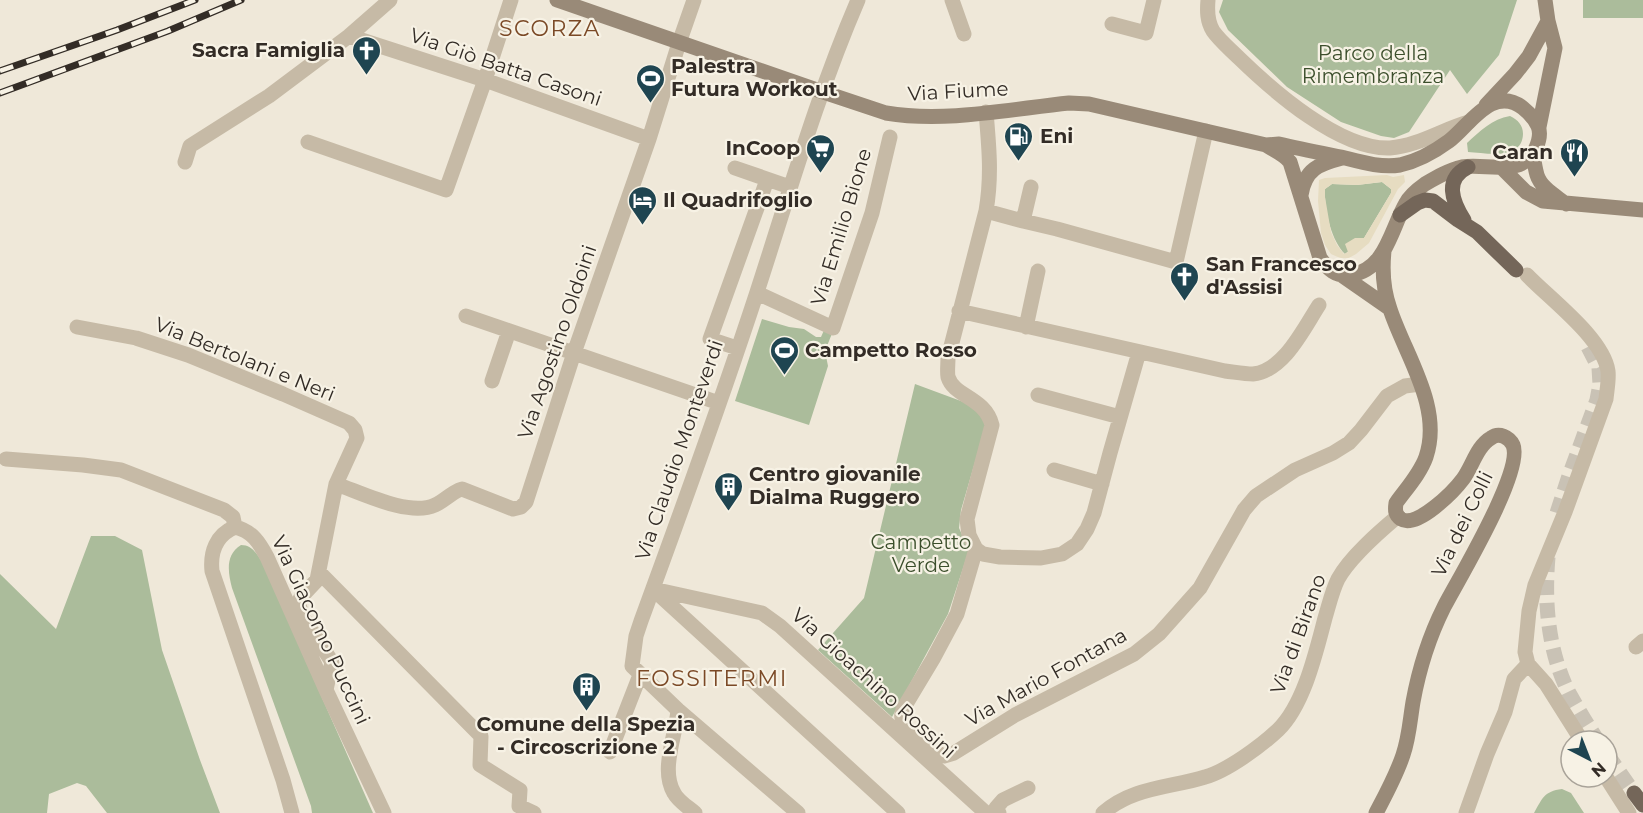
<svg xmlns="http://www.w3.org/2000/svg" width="1643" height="813" viewBox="0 0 1643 813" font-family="Montserrat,sans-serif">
	<rect width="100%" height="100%" fill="#efe8d9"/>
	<path fill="#abbc9b" d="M 1223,0 L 1517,0 L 1499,55 L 1467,94 L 1450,70 L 1409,132 L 1394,138 L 1381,136 L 1341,122 L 1287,87 L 1228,30 L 1219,12 Z
		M 1583,0 L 1643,0 L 1643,18 L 1583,18 Z
		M 1510,116 C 1518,120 1523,125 1523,134 C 1522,161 1487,153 1468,152 L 1467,143 C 1480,131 1492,119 1510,116 Z
		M 1382,182 L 1391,189 L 1391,193 L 1364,238 L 1345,254 C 1331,240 1324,209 1325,189 L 1332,184 L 1357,185 Z
		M 762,319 L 789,327 L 804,329 L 816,337 L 821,337 L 825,328 L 833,331 L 825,351 L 828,366 L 809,425 L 735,401 Z
		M 915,384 L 969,404 L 987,421 L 961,510 L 959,528 L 969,550 L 948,614 L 892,717 L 818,650 L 864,598 Z
		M 91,536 L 115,536 L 142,550 L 162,650 L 200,760 L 220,813 L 107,813 L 86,786 L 77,783 L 49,794 L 47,813 L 0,813 L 0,574 L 56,629 Z
		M 241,545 C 252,545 257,554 262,562 L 373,813 L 312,813 L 311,806 L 232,588 C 228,572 225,555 241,545 Z
		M 1562,789 L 1571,793 L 1584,813 L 1534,813 C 1542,799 1544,791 1562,789 Z"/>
	<path fill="#e6dcc1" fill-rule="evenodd" d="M 1387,175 L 1393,177 L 1404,175 L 1405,182 L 1398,189 L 1369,243 L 1356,254 L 1349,258 L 1340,258 L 1331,254 L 1325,245 L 1321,233 L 1318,201 L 1319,180 L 1325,178 ZM 1382,182 L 1391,189 L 1391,193 L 1364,238 L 1355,238 L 1345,244 L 1348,252 L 1344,254 L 1337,245 L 1331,232 L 1325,197 L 1325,189 L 1332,184 L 1357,185 Z"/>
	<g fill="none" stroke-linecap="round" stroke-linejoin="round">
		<path stroke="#c9c2b5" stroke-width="15" stroke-dasharray="15 8" stroke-linecap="butt" d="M 1557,513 L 1569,476 L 1597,400 L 1600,384 L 1599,368 L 1585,341
			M 1548,557 C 1544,603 1548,651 1569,693 C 1578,709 1588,726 1598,741
			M 1607,754 L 1634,793"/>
		<path stroke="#c6baa6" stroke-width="15" d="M 952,0 L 964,34
			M 1208,0 C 1207,11 1207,21 1213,31 C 1220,41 1230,49 1239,58 C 1273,91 1340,150 1390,148 C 1418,146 1443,129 1469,122
			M 1112,24 L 1146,33 L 1154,0
			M 349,36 L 485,80 L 649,139
			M 986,112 C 989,147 992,176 986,211 L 1023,221 L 1031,187
			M 308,142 L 446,190 L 485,80 L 511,0
			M 185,162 L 190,146 L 269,96 L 349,36 L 390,0
			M 735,168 L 790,187
			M 986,211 L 948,358 C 948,364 947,372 948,377 C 954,397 985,397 992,425 L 967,519 L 969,535 L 976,549 L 983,554 L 1000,557 L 1041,558 L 1062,554 L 1077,544 L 1087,529 L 1094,513 L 1110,453 L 1139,352
			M 1023,221 L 1057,229 L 1176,262 L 1206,131
			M 1527,275 C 1550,299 1603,338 1608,371 C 1609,380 1607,389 1606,399 L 1565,512 L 1535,585 L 1529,611 L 1525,652 L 1528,664 L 1546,684 L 1582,741
			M 757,293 L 833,328 L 872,213 L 890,137
			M 959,311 L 1225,371 C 1234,372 1244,374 1253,374 C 1284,371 1304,328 1319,305
			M 466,316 L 719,403
			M 77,327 L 136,338 L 188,355 L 283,394 L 349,423 L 355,430 L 357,438 L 336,484 L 317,580 L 301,597 L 298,603 L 304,619 L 332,662 L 326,690
			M 1026,327 L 1038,271
			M 737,348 L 710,339 L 767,180
			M 492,381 L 509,331
			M 1038,395 L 1120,417
			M 6,459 L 83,465 L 121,470 L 224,510 L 233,517 L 235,527
			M 1054,470 L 1102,484
			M 336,484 C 362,493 409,517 435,505 C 444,501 450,494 459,490 L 462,489 L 513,509 L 521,507 L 526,502 L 574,353 L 649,139 L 679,43 L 694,0
			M 976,549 L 957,614 L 933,659 L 903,709 C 902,712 901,715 902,718 C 904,731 933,752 944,756 L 954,753 L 1015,715 L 1134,654 L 1159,634 L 1200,588 L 1244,510 L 1256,496 L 1295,470 L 1333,453 L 1349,443 L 1361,430 L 1387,396 L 1405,386 L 1420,384
			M 319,572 L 481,736 L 480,765 L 520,790 L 519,806 L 534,813
			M 653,589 L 762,613 L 780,626 L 986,813
			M 655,591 L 898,813
			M 1636,647 L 1643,641
			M 678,710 C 676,735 660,770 674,793 C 678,801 688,807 695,813
			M 610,752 L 640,675
			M 1606,777 L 1629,813
			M 292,813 L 283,780 L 212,571 C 210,552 216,535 235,527 C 252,531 259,542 267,557 L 326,690 L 384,813
			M 798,813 L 678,710 L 632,666 L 636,636 L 641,621 C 681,512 721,402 757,292 C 789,194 817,95 858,0
			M 999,813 L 996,808 L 1003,800 L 1028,788
			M 1103,813 C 1133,787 1169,788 1205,777 C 1227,771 1261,746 1278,730 C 1304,705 1316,652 1325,618 C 1329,605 1332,591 1338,579 C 1350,557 1379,532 1398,516
			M 1466,813 L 1487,754 L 1505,712 L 1514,679 L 1528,664"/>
		<path stroke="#998a78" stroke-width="15" d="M 557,0 L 823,92 L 886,113 C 945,123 1011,109 1069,103 L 1089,104 L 1266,145 L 1279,144 C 1300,149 1321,153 1341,157 C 1361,162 1380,168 1400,165 C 1418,161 1434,152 1449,141 C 1469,126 1493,84 1523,108 C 1529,113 1535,119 1538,126 C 1541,133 1539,141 1536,148 C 1523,178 1487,163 1462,167 C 1449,170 1437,177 1425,184 C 1418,189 1410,195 1406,203 C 1391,228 1386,271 1350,275 C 1336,277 1328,269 1320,258 L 1290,162 C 1284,154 1275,151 1266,145
			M 1486,105 L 1515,74 L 1529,56 L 1548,21
			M 1539,127 L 1555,48 L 1548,21 L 1545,0
			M 1533,154 C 1534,161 1535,168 1537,175 C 1541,188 1556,196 1566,204
			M 1502,168 L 1526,192 L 1543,201 L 1643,210
			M 1301,195 C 1305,169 1319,164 1342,158
			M 1343,276 L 1389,308
			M 1376,813 C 1386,794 1396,776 1403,755 C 1409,738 1410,720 1413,702 C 1419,669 1429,637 1444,607 C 1458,580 1524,471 1513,445 C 1509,437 1499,432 1491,438 C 1477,446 1472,467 1463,479 C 1454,491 1417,529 1401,519 C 1395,515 1395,510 1396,503 C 1406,489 1420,474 1426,457 C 1443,407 1405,355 1390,309 C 1383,290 1382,271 1384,251"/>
		<path stroke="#746659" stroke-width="15" d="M 1400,215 L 1417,203 L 1425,200 L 1433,201 L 1458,220 L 1477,232 L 1516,270
			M 1464,220 C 1452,201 1444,179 1468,167
			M 1634,793 L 1643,805"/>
		<defs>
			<path id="rail" d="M 0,71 L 117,30 L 195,0
				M 0,93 L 168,31 L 241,0"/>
		</defs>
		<use href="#rail" stroke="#332c26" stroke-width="7"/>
		<use href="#rail" stroke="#f7f2e5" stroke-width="4.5" stroke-dasharray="14" stroke-linecap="butt"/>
	</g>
	<defs>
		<symbol id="church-pin" viewBox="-11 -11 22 30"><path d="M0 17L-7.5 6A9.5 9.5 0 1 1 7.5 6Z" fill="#1f4551" stroke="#f7f2e5"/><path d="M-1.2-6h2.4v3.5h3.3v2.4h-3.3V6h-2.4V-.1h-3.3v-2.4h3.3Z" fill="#fff"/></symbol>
		<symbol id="stadium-pin" viewBox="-11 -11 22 30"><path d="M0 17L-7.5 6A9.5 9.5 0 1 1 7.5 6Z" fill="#1f4551" stroke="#f7f2e5"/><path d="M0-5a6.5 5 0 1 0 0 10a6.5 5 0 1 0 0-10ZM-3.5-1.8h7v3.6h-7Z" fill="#fff"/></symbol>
		<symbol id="fuel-pin" viewBox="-11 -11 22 30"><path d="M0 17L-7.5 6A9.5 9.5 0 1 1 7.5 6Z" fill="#1f4551" stroke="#f7f2e5"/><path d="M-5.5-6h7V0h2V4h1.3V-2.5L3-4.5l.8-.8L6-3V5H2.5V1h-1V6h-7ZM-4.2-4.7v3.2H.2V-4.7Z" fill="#fff"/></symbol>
		<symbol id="supermarket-pin" viewBox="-11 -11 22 30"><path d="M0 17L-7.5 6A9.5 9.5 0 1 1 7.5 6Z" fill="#1f4551" stroke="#f7f2e5"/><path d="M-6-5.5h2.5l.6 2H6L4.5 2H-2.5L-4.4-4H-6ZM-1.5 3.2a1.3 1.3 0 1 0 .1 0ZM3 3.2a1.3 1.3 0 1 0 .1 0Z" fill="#fff"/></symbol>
		<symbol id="restaurant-pin" viewBox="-11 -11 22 30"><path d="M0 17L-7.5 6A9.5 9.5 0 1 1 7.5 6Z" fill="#1f4551" stroke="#f7f2e5"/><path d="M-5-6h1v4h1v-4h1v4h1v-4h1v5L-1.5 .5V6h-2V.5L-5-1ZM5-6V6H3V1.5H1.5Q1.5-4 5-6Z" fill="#fff"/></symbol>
		<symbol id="hotel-pin" viewBox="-11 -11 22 30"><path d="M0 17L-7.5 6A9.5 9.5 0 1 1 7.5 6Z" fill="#1f4551" stroke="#f7f2e5"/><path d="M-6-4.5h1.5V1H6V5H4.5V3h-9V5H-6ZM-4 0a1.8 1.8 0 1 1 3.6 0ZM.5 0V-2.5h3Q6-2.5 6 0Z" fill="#fff"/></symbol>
		<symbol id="building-pin" viewBox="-11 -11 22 30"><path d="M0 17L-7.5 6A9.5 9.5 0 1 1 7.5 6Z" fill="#1f4551" stroke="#f7f2e5"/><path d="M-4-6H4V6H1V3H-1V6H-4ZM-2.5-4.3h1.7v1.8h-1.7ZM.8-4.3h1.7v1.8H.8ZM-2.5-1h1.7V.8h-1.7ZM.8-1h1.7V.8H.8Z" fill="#fff"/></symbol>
	</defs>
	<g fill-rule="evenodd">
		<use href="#church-pin" x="350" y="34" width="33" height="45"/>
		<use href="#stadium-pin" x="634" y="62" width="33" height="45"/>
		<use href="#fuel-pin" x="1002" y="120" width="33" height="45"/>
		<use href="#supermarket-pin" x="804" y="132" width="33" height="45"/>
		<use href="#restaurant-pin" x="1558" y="136" width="33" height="45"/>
		<use href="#hotel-pin" x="626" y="184" width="33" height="45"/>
		<use href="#church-pin" x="1168" y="260" width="33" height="45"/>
		<use href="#stadium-pin" x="768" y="334" width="33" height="45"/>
		<use href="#building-pin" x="712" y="470" width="33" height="45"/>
		<use href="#building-pin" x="570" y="670" width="33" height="45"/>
	</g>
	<g text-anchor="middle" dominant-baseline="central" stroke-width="4.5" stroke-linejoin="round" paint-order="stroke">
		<g font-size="20" font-weight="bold" fill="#332c26" stroke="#f7f2e5" text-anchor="start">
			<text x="345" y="50" text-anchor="end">Sacra Famiglia</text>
			<text x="671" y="66">Palestra<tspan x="671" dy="23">Futura Workout</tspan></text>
			<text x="1040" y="136">Eni</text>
			<text x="800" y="148" text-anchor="end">InCoop</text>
			<text x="1553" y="152" text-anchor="end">Caran</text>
			<text x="663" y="200">Il Quadrifoglio</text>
			<text x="1206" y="264">San Francesco<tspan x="1206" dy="23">d'Assisi</tspan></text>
			<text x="805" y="350">Campetto Rosso</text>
			<text x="749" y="474">Centro giovanile<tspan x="749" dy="23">Dialma Ruggero</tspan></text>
			<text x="586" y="724" text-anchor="middle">Comune della Spezia<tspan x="586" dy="23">- Circoscrizione 2</tspan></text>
		</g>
		<g font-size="20" fill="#3c4f2c" stroke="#f7f2e5">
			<text x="1373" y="53">Parco della<tspan x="1373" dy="23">Rimembranza</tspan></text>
			<text x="921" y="542">Campetto<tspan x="921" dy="23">Verde</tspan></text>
		</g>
		<g font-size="20" fill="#332c26" stroke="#f7f2e5">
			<text transform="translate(506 67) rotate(19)">Via Giò Batta Casoni</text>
			<text transform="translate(958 91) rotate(-3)">Via Fiume</text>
			<text transform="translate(841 227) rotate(-73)">Via Emilio Bione</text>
			<text transform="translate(557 342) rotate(-71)">Via Agostino Oldoini</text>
			<text transform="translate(245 359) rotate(22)">Via Bertolani e Neri</text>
			<text transform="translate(679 450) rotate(-71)">Via Claudio Monteverdi</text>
			<text transform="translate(1462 524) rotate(-64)">Via dei Colli</text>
			<text transform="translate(321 630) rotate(65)">Via Giacomo Puccini</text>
			<text transform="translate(1298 634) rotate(-70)">Via di Birano</text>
			<text transform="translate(1046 677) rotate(-29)">Via Mario Fontana</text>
			<text transform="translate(874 683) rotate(42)">Via Gioachino Rossini</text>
		</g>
		<g font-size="22" letter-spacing="1.5" fill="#7b4926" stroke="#f7f2e5">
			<text x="550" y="28">SCORZA</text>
			<text x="712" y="678">FOSSITERMI</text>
		</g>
	</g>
	<g transform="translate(1589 759) rotate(138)"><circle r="28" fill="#f7f2e5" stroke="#a9a399" stroke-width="1.5"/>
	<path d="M0-4.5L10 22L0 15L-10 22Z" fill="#1f4551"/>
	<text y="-9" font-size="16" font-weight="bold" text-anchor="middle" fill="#332c26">N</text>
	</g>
</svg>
